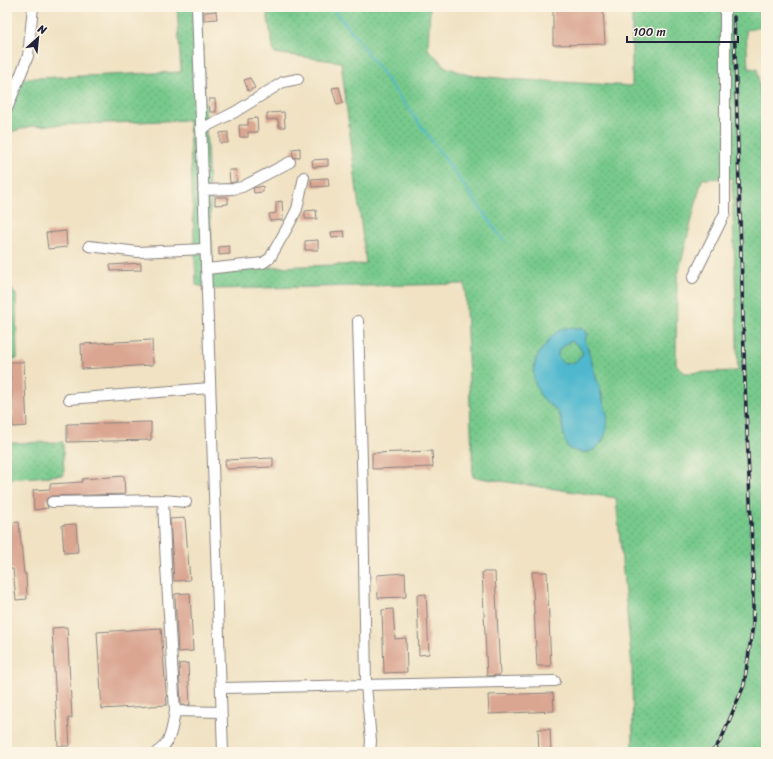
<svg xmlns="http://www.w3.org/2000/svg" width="773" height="759" viewBox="0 0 773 759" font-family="Sriracha,sans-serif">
	<defs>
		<pattern id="grass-dots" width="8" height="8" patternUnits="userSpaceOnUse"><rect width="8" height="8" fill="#77c98c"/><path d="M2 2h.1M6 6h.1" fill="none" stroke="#67ac7a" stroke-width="1.8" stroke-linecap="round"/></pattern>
	</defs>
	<rect width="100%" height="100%" fill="#fcf5e5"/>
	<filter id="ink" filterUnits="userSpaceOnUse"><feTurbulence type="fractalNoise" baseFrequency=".025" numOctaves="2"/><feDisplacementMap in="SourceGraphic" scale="8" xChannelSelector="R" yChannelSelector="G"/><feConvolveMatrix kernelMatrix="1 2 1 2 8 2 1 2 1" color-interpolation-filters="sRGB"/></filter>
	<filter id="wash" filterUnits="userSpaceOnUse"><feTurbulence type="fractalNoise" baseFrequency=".012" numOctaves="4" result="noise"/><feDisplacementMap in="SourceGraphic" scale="16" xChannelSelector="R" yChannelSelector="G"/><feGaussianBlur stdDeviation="0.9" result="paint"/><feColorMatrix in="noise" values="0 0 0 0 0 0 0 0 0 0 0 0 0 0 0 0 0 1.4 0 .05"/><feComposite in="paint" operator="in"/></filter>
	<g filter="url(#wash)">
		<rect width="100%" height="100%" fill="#f0e2c3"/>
		<path fill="url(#grass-dots)" stroke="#4c7664" fill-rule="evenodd" d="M 177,7 L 200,7 L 213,269 L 366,264 L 341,62 L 274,53 L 266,7 L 430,7 L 428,49 L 446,67 L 468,75 L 509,79 L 632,86 L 632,7 L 766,7 L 766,27 L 746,30 L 748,68 L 757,69 L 766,132 L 766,752 L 633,752 L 632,666 L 616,498 L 473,477 L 465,284 L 213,289 L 196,285 L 189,120 L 32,126 L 7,133 L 7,30 L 11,79 L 181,72 ZM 732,178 L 738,371 L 685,373 L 676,364 L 677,279 L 702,179 ZM 573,328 L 584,329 L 588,335 L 585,339 L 594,373 L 603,397 L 604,437 L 602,442 L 587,453 L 575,451 L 564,433 L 560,417 L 556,409 L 541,396 L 533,372 L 536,359 L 540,351 L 545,346 Z
			M 7,283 L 16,295 L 17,359 L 7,360 Z
			M 572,341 L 579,346 L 583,352 C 579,361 573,364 564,364 L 558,360 L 557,356 C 559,349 564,344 572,341 Z
			M 7,365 L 9,443 L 63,442 L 64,475 L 7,479 Z"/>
		<path fill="#50b8ce" stroke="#396d84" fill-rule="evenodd" d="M 565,328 L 584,329 L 588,335 L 585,339 L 586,343 L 607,414 C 610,431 601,455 580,452 C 576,451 573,451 569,448 C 562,440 564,425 560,416 C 556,407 547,404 541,396 C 532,382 531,368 539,353 C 541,350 543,349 545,346 C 551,337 554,332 565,328 ZM 571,341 L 579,346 L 583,353 C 579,361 573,364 564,364 C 552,354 560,346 571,341 Z"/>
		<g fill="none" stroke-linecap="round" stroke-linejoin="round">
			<path stroke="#50b8ce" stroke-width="2" d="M 331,7 L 346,24 L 427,134 L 503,240"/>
		</g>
		<g id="blocks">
			<path fill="#daa692" d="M 553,7 L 603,7 L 605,44 L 553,45 Z
				M 216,11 L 217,19 L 204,20 L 204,12 Z
				M 250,78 L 255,88 L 248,91 L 244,80 Z
				M 339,87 L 343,103 L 337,105 L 332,88 Z
				M 209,99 L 215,99 L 216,112 L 210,112 Z
				M 284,112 L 285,127 L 279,127 L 278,119 L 267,120 L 267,113 Z
				M 257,118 L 258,132 L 248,132 L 248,137 L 240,137 L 239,125 L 248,125 L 248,119 Z
				M 228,132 L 228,143 L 220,143 L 220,133 Z
				M 300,148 L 300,157 L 295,158 L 293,156 L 292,149 Z
				M 328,159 L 328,166 L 313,167 L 312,160 Z
				M 229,170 L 236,170 L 237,181 L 230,183 Z
				M 328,178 L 329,186 L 312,187 L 311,179 Z
				M 263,186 L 263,192 L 254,193 L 253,188 Z
				M 215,197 L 228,197 L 228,204 L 215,205 Z
				M 282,201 L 283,220 L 270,221 L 269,214 L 276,213 L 276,202 Z
				M 316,210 L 317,219 L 305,219 L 305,211 Z
				M 66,231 L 67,247 L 48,249 L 46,233 Z
				M 344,231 L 345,237 L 332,238 L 331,232 Z
				M 318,240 L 318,250 L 305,250 L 305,241 Z
				M 229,246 L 230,254 L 219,255 L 219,247 Z
				M 141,263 L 141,270 L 111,271 L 110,265 Z
				M 152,340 L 153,365 L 82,369 L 81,344 Z
				M 10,362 L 24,362 L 27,426 L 13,427 Z
				M 151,422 L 151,440 L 67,442 L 67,424 Z
				M 432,451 L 433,467 L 372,469 L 372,453 Z
				M 273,458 L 273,467 L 226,469 L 225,460 Z
				M 124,476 L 125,494 L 52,496 L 46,499 L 46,502 L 48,508 L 34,510 L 33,490 L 50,489 L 50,484 L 82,482 L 82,479 Z
				M 185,518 L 190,580 L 174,581 L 170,519 Z
				M 19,522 L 24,574 L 26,574 L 27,599 L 16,600 L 13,569 L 7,569 L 7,523 Z
				M 76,524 L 78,552 L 64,553 L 62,525 Z
				M 482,572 L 495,572 L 500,675 L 487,676 Z
				M 532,572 L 547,572 L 551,666 L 537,666 Z
				M 405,573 L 406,597 L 378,598 L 377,575 Z
				M 190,593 L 193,651 L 178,652 L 175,594 Z
				M 426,594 L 429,654 L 419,655 L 417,595 Z
				M 393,609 L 395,639 L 406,638 L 407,672 L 384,673 L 382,610 Z
				M 67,627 L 72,718 L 68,718 L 70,746 L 58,746 L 52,628 Z
				M 161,628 L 167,705 L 102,709 L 97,632 Z
				M 188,663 L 190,705 L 181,705 L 179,664 Z
				M 553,693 L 554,711 L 489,714 L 488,695 Z
				M 538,729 L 550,729 L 551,752 L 539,752 Z"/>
		</g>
	</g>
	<g filter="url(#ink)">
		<use href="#blocks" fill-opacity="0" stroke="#89827f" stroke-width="1"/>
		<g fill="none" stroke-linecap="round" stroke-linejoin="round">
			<defs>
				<path id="minor" d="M 197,7 L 223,752
					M 7,109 L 28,56 L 33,7
					M 201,129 L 235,112 L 283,82 L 298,79
					M 203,190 L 233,189 L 242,187 L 290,162
					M 89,246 L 138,252 L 205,249
					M 206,269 L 263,263 L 270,258 L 291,221 L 297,209 L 304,177
					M 693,278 L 725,213 L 725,7
					M 358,321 L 363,497 L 366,685 L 371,741 L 370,752
					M 69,399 L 210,388
					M 52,502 L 163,500 L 186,502
					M 221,688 L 555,681
					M 175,711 L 221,712
					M 157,752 C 172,742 172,727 175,711 L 166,566 L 163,500"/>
			</defs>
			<use href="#minor" stroke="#89827f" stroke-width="12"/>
			<use href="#minor" stroke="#fff" stroke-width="10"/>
			<defs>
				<path id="rail" d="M 712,752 L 721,740 L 744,685 L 753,625 L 753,569 L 745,385 L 734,17"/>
			</defs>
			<use href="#rail" stroke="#22223b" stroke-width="3.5"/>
			<use href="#rail" stroke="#fcf5e5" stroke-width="2" stroke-dasharray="6" stroke-linecap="butt"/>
		</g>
	</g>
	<rect width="773" height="759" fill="none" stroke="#fcf5e5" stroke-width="24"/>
	<g transform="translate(38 38) rotate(27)" stroke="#fcf5e5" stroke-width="3" paint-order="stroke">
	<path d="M0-3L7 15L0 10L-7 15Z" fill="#22223b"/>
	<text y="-6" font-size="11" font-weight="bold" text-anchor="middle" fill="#22223b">N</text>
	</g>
	<path d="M627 36v6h111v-6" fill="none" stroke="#22223b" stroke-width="2"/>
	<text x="633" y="36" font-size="12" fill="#22223b" stroke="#fcf5e5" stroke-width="3" paint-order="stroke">100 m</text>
</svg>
